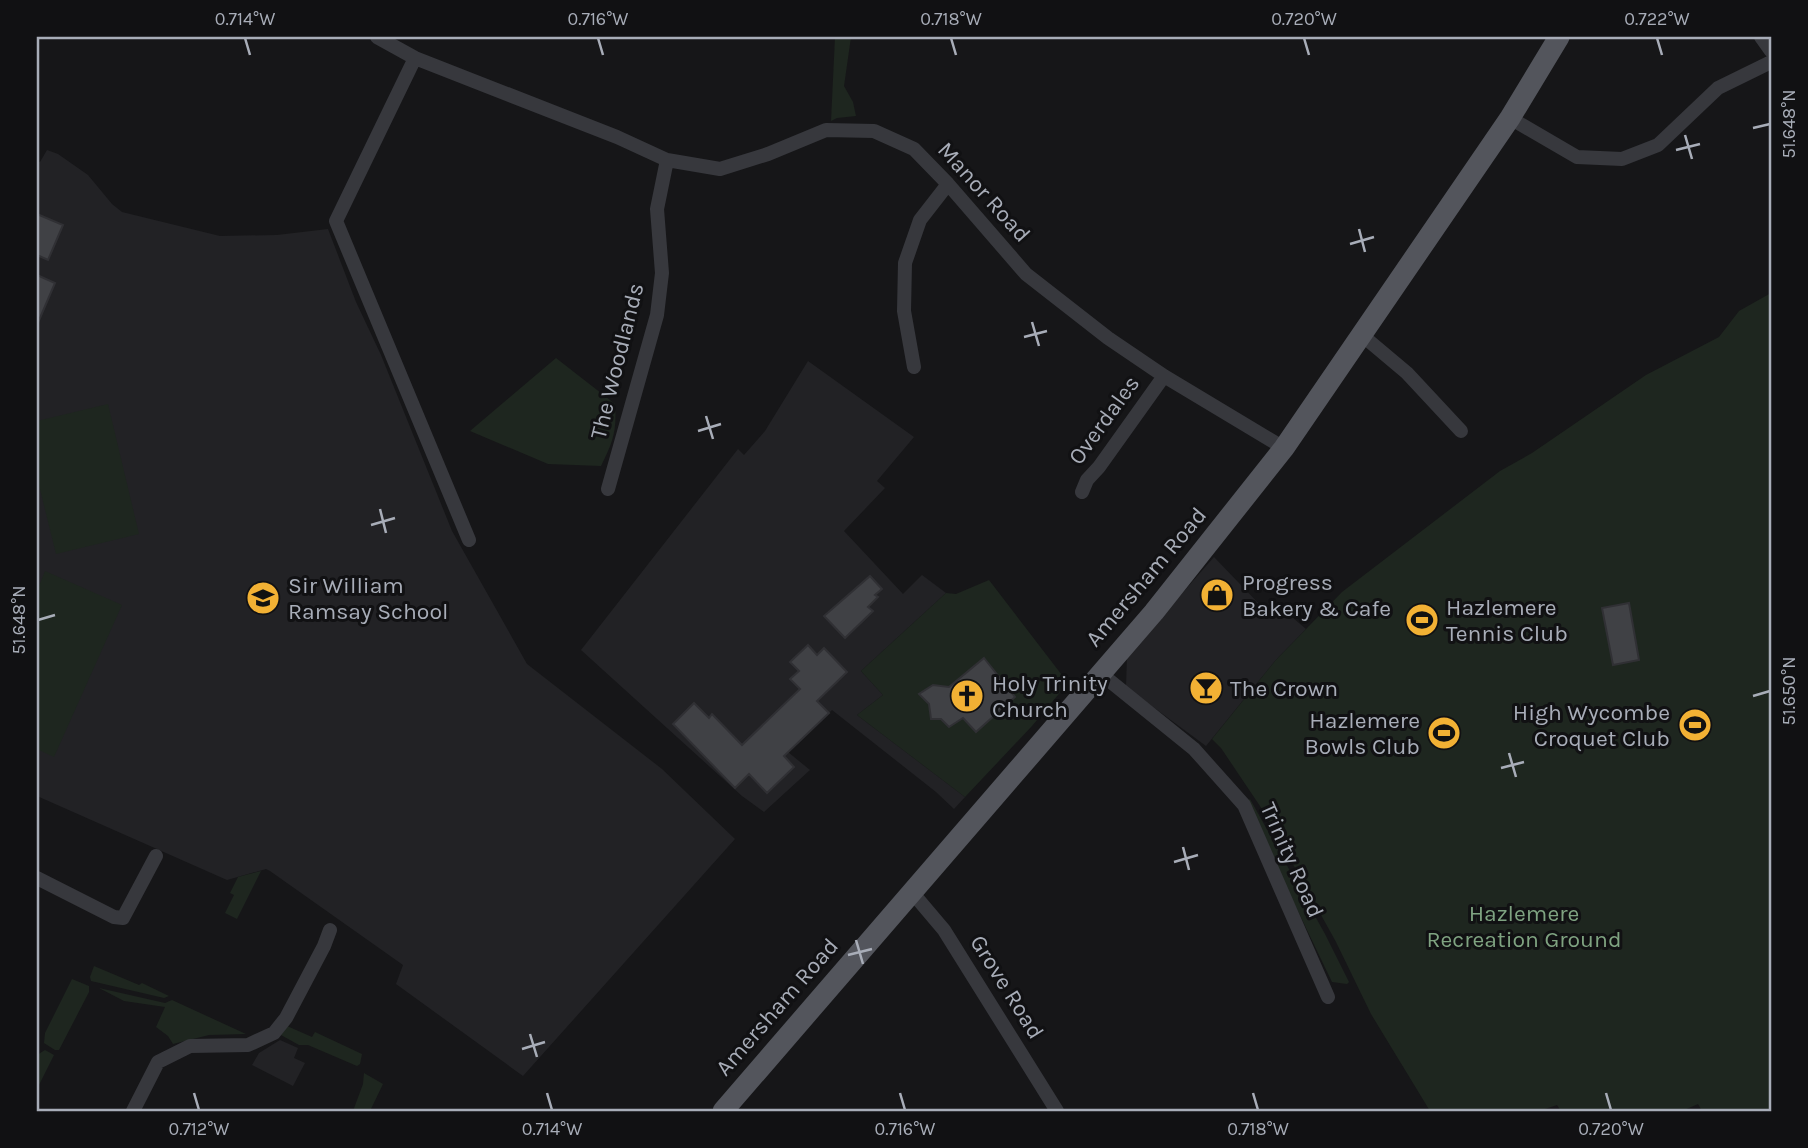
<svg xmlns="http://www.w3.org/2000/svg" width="1808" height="1148" viewBox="0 0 1808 1148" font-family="Karla,sans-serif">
	<rect width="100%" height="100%" fill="#161618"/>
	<path fill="#222225" d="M 47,150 L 58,154 L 88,175 L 112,204 L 122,212 L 220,236 L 277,235 L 328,229 L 356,302 L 381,355 L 452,531 L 527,664 L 662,769 L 735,839 L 523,1076 L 396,984 L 403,965 L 270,871 L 266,869 L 227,880 L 37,796 L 37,161 L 40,162 Z
		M 808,361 L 914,437 L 877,481 L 885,488 L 844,531 L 903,594 L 922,575 L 946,593 L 861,671 L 883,695 L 857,715 L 965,797 L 954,809 L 936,792 L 832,710 L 788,752 L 810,770 L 764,812 L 742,796 L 581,650 L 738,449 L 744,455 L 765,431 Z
		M 1214,557 L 1263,608 L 1272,600 L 1306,629 L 1275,661 L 1206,746 L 1126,687 L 1127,656 Z
		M 280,1040 L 298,1048 L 294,1058 L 305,1063 L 293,1086 L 252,1065 L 259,1053 Z"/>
	<path fill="#1e261f" d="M 835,37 L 851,37 L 844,86 L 853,102 L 856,116 L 837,118 L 831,121 Z
		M 1771,293 L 1771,1108 L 1764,1111 L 1702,1111 L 1698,1104 L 1682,1111 L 1561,1111 L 1557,1105 L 1539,1111 L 1430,1111 L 1371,1014 L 1336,942 L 1264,812 L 1221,748 L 1212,739 L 1275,661 L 1342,592 L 1500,471 L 1532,453 L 1646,375 L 1719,337 L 1739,311 Z
		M 556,358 L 615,404 C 617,431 613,442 601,466 L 548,464 L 470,431 Z
		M 108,404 L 139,534 L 56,554 L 37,477 L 37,421 Z
		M 45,571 L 122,605 L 54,757 L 37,749 L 37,591 Z
		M 989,580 L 1068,683 L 1032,726 L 965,797 L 857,715 L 883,695 L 861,671 L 946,593 L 956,594 Z
		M 1250,799 L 1325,934 L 1349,982 L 1347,984 L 1332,982 L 1246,803 Z
		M 261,871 L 237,919 L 225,913 L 234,895 L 230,893 L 238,877 Z
		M 94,966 L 139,985 L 142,983 L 169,996 L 164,998 L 91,981 L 90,977 Z
		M 72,979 L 89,986 L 89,992 L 59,1050 L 55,1050 L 44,1043 L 45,1033 Z
		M 99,988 L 165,1003 L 172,1000 L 246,1034 L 209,1035 L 173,1044 L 168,1036 L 156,1027 L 165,1007 L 124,1001 Z
		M 287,1026 L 312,1037 L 315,1032 L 362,1054 L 360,1064 L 357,1066 L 308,1045 L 299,1045 L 281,1035 Z
		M 45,1050 L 54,1055 L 37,1089 L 37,1055 Z
		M 364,1073 L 383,1084 L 370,1111 L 353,1111 L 363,1084 Z"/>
	<path fill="#404145" stroke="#303034" stroke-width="2" d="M 37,214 L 63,225 L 48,260 L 37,255 Z
		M 37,275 L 55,283 L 37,325 Z
		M 870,576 L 882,589 L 875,595 L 878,597 L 868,607 L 873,611 L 845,638 L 824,616 Z
		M 1629,603 L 1639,660 L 1613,665 L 1602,608 Z
		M 808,645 L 817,655 L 824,648 L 847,672 L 817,701 L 829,713 L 784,756 L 794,767 L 767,793 L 749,774 L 735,788 L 673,724 L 694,703 L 709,718 L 712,714 L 742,745 L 800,689 L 790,679 L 799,671 L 790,662 Z
		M 984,658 L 1015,697 L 976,732 L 963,718 L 949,727 L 941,719 L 931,719 L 929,704 L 919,694 L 933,685 L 949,687 Z"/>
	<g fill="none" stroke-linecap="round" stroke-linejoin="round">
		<path stroke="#37383d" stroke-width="14" d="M 377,37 L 415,58 L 617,137 L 667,160 L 720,169 L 768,154 L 826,130 L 874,131 L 914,149 L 948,184 L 1026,274 L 1108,338 L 1164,376 L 1284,448
			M 1761,37 L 1771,51
			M 415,58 L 336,221 L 469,540
			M 1510,118 L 1577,157 L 1622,159 L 1658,145 L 1718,88 L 1771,62
			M 1363,336 L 1407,373 L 1461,431
			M 914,367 L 904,311 L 905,263 L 920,220 L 948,184
			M 608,489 L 657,315 L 662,273 L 657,209 L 667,160
			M 1082,492 L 1087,480 L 1099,467 L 1164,376
			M 1100,673 L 1194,749 L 1244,805 L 1328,997
			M 37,878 L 114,917 L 123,918 L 156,856
			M 911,891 L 944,930 L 1057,1111
			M 133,1111 L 158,1062 L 190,1046 L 248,1045 L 274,1033 L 286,1018 L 324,946 L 330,930"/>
		<path stroke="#53555c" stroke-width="21" d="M 723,1111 L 1154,612 L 1284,448 L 1510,118 L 1559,37"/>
	</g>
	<path fill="none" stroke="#a8adb8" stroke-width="2.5" d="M 245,38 L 250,55M 598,38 L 603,55M 951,38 L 956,55M 1304,38 L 1309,55M 1657,38 L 1662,55M 1753,128 L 1770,124M 1685,135 L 1692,159M 1676,150 L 1700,144M 1359,229 L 1365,252M 1350,244 L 1374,237M 1032,322 L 1039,346M 1024,337 L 1047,331M 706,416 L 713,439M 698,431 L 721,424M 380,509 L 386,533M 371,525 L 395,518M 38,620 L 55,615M 1753,696 L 1770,691M 1509,753 L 1516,777M 1501,768 L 1524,762M 1183,847 L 1189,870M 1174,862 L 1198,855M 856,940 L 863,964M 848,955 L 872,949M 530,1034 L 537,1057M 522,1049 L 545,1042M 194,1093 L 199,1110M 547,1093 L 552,1110M 900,1093 L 905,1110M 1253,1093 L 1258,1110M 1606,1093 L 1611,1110"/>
	<defs>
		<symbol id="shop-disc" viewBox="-11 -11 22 22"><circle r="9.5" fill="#f2b134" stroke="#111113"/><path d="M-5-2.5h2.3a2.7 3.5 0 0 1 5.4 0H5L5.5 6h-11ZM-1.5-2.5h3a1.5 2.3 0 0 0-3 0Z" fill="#111"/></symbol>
		<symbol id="school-disc" viewBox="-11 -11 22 22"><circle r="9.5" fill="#f2b134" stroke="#111113"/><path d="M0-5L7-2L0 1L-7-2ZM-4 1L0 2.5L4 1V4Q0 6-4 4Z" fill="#111"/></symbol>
		<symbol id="stadium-disc" viewBox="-11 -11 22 22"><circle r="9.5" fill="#f2b134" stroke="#111113"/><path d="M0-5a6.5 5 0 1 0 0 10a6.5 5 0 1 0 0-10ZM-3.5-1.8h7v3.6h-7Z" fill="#111"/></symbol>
		<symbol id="bar-disc" viewBox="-11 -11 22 22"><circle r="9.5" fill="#f2b134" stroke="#111113"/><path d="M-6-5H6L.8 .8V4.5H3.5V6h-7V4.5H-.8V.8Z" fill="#111"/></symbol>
		<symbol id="church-disc" viewBox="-11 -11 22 22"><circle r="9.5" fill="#f2b134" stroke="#111113"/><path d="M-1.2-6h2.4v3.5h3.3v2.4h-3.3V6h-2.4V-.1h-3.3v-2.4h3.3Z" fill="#111"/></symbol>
	</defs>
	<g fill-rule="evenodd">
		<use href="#shop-disc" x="1198" y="576" width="38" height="38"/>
		<use href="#school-disc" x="244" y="579" width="38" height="38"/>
		<use href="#stadium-disc" x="1403" y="601" width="38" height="38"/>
		<use href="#bar-disc" x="1187" y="669" width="38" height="38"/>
		<use href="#church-disc" x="948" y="677" width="38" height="38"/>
		<use href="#stadium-disc" x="1676" y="706" width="38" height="38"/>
		<use href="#stadium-disc" x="1425" y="714" width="38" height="38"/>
	</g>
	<g text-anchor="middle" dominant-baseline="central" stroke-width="6" stroke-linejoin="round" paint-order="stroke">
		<g font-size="23" fill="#a8adb8" stroke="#111113">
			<text transform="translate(984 192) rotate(48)">Manor Road</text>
			<text transform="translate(617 361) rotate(-76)">The Woodlands</text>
			<text transform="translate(1104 420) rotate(-54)">Overdales</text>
			<text transform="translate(1146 577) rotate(-50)">Amersham Road</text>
			<text transform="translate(1292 860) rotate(66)">Trinity Road</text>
			<text transform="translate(1007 987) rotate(58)">Grove Road</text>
			<text transform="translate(777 1007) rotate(-49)">Amersham Road</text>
		</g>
		<g font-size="23" fill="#a8adb8" stroke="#111113" text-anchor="start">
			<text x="1242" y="582">Progress<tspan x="1242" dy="26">Bakery &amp; Cafe</tspan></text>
			<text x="288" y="585">Sir William<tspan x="288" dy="26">Ramsay School</tspan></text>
			<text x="1446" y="607">Hazlemere<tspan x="1446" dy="26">Tennis Club</tspan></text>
			<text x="992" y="683">Holy Trinity<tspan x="992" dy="26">Church</tspan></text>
			<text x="1230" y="688">The Crown</text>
			<text x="1670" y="712" text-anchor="end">High Wycombe<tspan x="1670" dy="26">Croquet Club</tspan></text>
			<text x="1420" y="720" text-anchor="end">Hazlemere<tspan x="1420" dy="26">Bowls Club</tspan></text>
		</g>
		<g font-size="23" fill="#7fa381" stroke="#111113">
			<text x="1524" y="913">Hazlemere<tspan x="1524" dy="26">Recreation Ground</tspan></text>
		</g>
	</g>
	<rect width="1808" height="1148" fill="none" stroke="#111113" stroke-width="77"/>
	<rect x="38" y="38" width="1732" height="1072" fill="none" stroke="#a8adb8" stroke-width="2.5"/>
	<g font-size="18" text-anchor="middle" fill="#a8adb8">
		<text x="245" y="25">0.714°W</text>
		<text x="598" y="25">0.716°W</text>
		<text x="951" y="25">0.718°W</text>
		<text x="1304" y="25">0.720°W</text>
		<text x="1657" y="25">0.722°W</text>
		<text transform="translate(1789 124) rotate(-90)" y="6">51.648°N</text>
		<text transform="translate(19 620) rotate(-90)" y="6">51.648°N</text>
		<text transform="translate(1789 691) rotate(-90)" y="6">51.650°N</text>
		<text x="199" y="1135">0.712°W</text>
		<text x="552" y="1135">0.714°W</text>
		<text x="905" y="1135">0.716°W</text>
		<text x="1258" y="1135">0.718°W</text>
		<text x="1611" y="1135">0.720°W</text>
	</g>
</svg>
